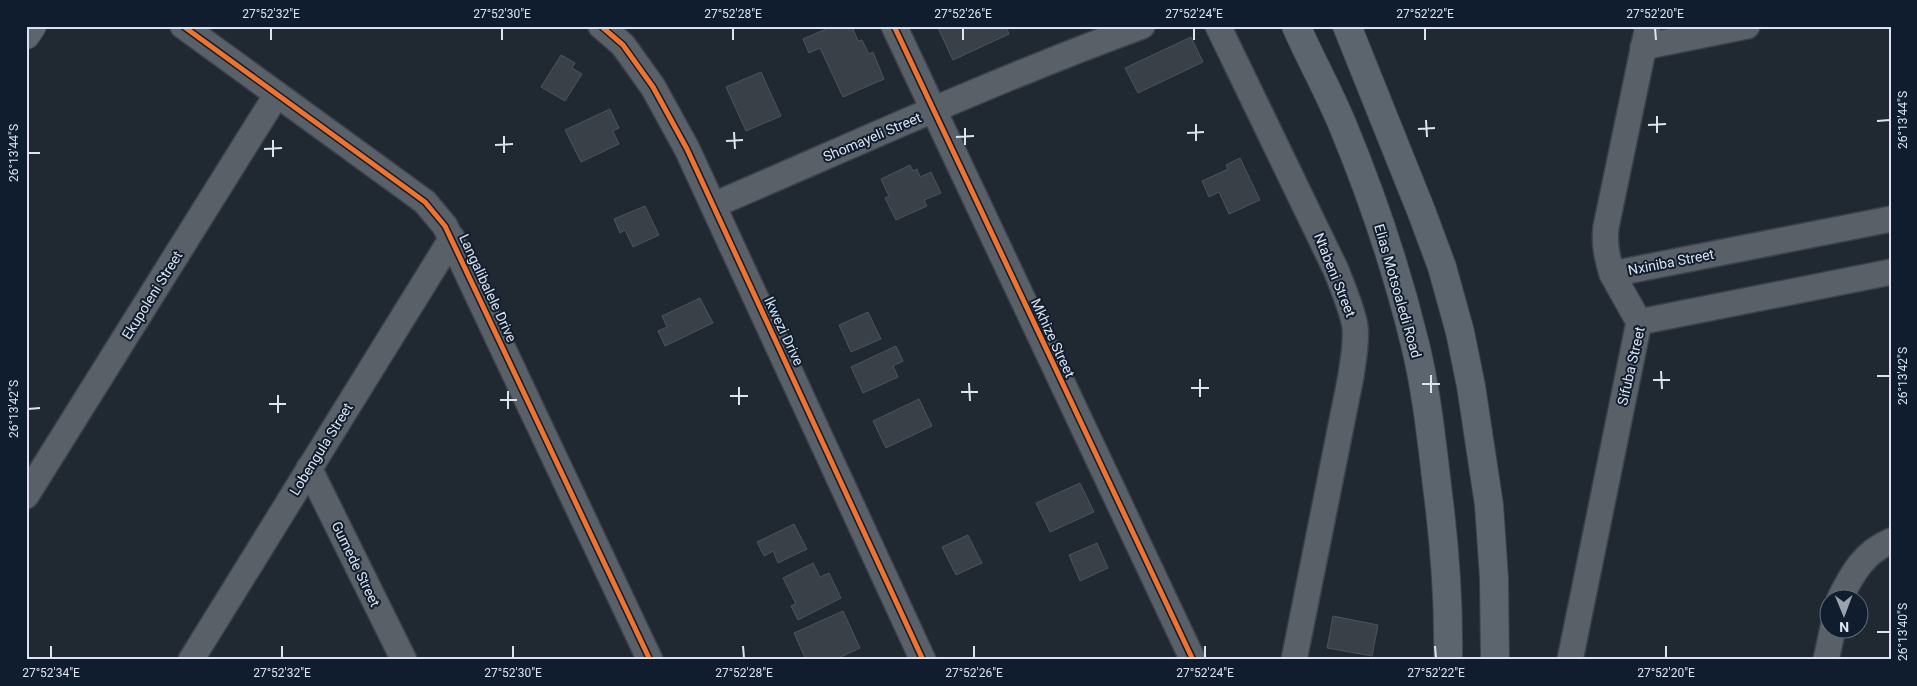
<svg xmlns="http://www.w3.org/2000/svg" width="1917" height="686" viewBox="0 0 1917 686" font-family="Roboto,sans-serif">
	<rect width="100%" height="100%" fill="#202832"/>
	<path fill="#394048" stroke="#4c535c" d="M 833,26 L 848,26 L 850,31 L 853,29 L 858,41 L 862,40 L 869,54 L 873,52 L 884,79 L 843,97 L 820,48 L 809,53 L 803,39 Z
		M 937,26 L 1006,26 L 1009,34 L 953,60 Z
		M 1191,37 L 1203,62 L 1138,93 L 1125,68 Z
		M 561,55 L 575,63 L 572,68 L 582,74 L 565,101 L 541,87 Z
		M 761,72 L 781,116 L 746,131 L 726,87 Z
		M 610,109 L 619,128 L 613,131 L 619,144 L 581,162 L 565,130 Z
		M 1240,158 L 1260,200 L 1229,214 L 1219,192 L 1209,197 L 1202,181 L 1228,169 L 1226,165 Z
		M 910,165 L 913,171 L 917,169 L 920,177 L 931,172 L 941,193 L 924,200 L 927,206 L 896,220 L 885,198 L 889,196 L 881,179 Z
		M 645,206 L 659,235 L 633,247 L 625,230 L 620,233 L 614,219 Z
		M 700,298 L 713,323 L 665,346 L 658,331 L 667,327 L 662,316 Z
		M 868,312 L 881,339 L 851,352 L 839,325 Z
		M 896,346 L 903,361 L 893,366 L 898,377 L 863,393 L 851,367 Z
		M 919,399 L 932,426 L 886,448 L 873,421 Z
		M 1080,483 L 1094,512 L 1050,532 L 1036,503 Z
		M 794,524 L 807,549 L 778,563 L 773,551 L 764,556 L 757,542 Z
		M 968,535 L 982,563 L 956,575 L 942,547 Z
		M 1097,543 L 1108,568 L 1080,581 L 1069,555 Z
		M 813,563 L 820,577 L 829,573 L 841,598 L 798,620 L 791,606 L 796,604 L 783,578 Z
		M 843,611 L 860,648 L 834,660 L 806,660 L 794,633 Z
		M 1333,616 L 1378,625 L 1372,656 L 1327,648 Z"/>
	<g fill="none" stroke-linecap="round" stroke-linejoin="round">
		<defs>
			<path id="minor" d="M 183,26 L 410,191 L 425,202 L 445,226 L 650,660
				M 601,26 L 623,45 L 653,87 L 687,149 L 923,660
				M 894,26 L 1193,660
				M 1218,26 L 1336,270 C 1343,288 1351,306 1355,326 C 1357,342 1353,360 1351,376 L 1294,660
				M 1648,26 L 1606,227 C 1604,244 1607,257 1612,274 L 1891,219
				M 1643,47 L 1747,26
				M 714,205 C 856,144 997,79 1142,26
				M 1612,274 L 1639,322
				M 1639,322 L 1891,272
				M 309,468 L 404,660
				M 26,496 L 277,94
				M 1840,598 C 1852,574 1864,552 1891,541
				M 191,660 L 452,238
				M 1570,660 L 1639,322
				M 1826,660 L 1833,628"/>
			<path id="secondary" d="M 1296,26 C 1311,60 1329,92 1343,126 C 1372,196 1397,270 1415,344 C 1427,393 1432,444 1438,494 C 1445,549 1449,604 1448,660
				M 1347,26 L 1422,213 L 1442,267 L 1460,332 L 1471,386 L 1489,505 L 1494,578 L 1495,660
				M 26,35 L 32,26"/>
		</defs>
		<use href="#minor" stroke="#3c424b" stroke-width="28"/>
		<use href="#secondary" stroke="#3c424b" stroke-width="30"/>
		<use href="#minor" stroke="#5a6068" stroke-width="25"/>
		<use href="#secondary" stroke="#5c646d" stroke-width="28"/>
		<defs>
			<path id="cycleway" d="M 183,26 L 410,191 L 425,202 L 445,226 L 650,660
				M 601,26 L 623,45 L 653,87 L 687,149 L 923,660
				M 894,26 L 1193,660"/>
		</defs>
		<use href="#cycleway" stroke="#101d2e" stroke-width="8"/>
		<use href="#cycleway" stroke="#ef722f" stroke-width="5"/>
	</g>
	<path fill="none" stroke="#dbe4f0" stroke-width="2" d="M 271,28 L 271,40M 502,28 L 502,40M 733,28 L 733,40M 963,28 L 963,40M 1194,28 L 1194,40M 1425,28 L 1425,40M 1655,28 L 1656,40M 1657,116 L 1657,133M 1426,120 L 1427,137M 1877,121 L 1890,120M 1196,124 L 1196,141M 1648,125 L 1666,124M 965,128 L 965,145M 1418,129 L 1435,128M 734,132 L 735,149M 1187,133 L 1204,132M 504,136 L 504,153M 956,137 L 974,136M 273,140 L 273,157M 726,141 L 743,140M 495,145 L 513,144M 264,149 L 282,148M 28,153 L 40,153M 1661,371 L 1662,389M 1431,375 L 1431,393M 1877,376 L 1890,376M 1200,379 L 1200,397M 1653,380 L 1670,380M 969,383 L 970,401M 1422,384 L 1440,384M 739,387 L 739,405M 1191,388 L 1209,388M 508,391 L 508,409M 961,392 L 978,392M 278,395 L 278,413M 730,396 L 748,396M 500,400 L 517,400M 269,404 L 286,404M 28,409 L 40,408M 1877,632 L 1890,632M 51,646 L 51,658M 282,646 L 282,658M 513,646 L 513,658M 743,646 L 744,658M 974,646 L 974,658M 1205,646 L 1205,658M 1435,646 L 1436,658M 1666,646 L 1666,658"/>
	<g text-anchor="middle" dominant-baseline="central" stroke-width="4" stroke-linejoin="round" paint-order="stroke">
		<g font-size="14" fill="#dbe4f0" stroke="#101d2e">
			<text transform="translate(872 137) rotate(-23)">Shomayeli Street</text>
			<text transform="translate(1671 262) rotate(-11)">Nxiniba Street</text>
			<text transform="translate(1335 275) rotate(68)">Ntabeni Street</text>
			<text transform="translate(488 288) rotate(65)">Langalibalele Drive</text>
			<text transform="translate(1398 291) rotate(74)">Elias Motsoaledi Road</text>
			<text transform="translate(152 295) rotate(-58)">Ekupoleni Street</text>
			<text transform="translate(784 331) rotate(65)">Ikwezi Drive</text>
			<text transform="translate(1053 338) rotate(65)">Mkhize Street</text>
			<text transform="translate(1631 366) rotate(-77)">Sifuba Street</text>
			<text transform="translate(321 449) rotate(-58)">Lobengula Street</text>
			<text transform="translate(356 564) rotate(64)">Gumede Street</text>
		</g>
	</g>
	<rect width="1917" height="686" fill="none" stroke="#101d2e" stroke-width="55"/>
	<g transform="translate(1844 614) rotate(179)"><circle r="24" fill="#101d2e" stroke="#616d7c"/>
	<path d="M0-4L9 19L0 12L-9 19Z" fill="#9aa2ae"/>
	<text y="-8" font-size="14" font-weight="bold" text-anchor="middle" fill="#dbe4f0">N</text>
	</g>
	<rect x="28" y="28" width="1862" height="630" fill="none" stroke="#dbe4f0" stroke-width="2"/>
	<g font-size="12" text-anchor="middle" fill="#dbe4f0">
		<text x="271" y="18">27°52'32"E</text>
		<text x="502" y="18">27°52'30"E</text>
		<text x="733" y="18">27°52'28"E</text>
		<text x="963" y="18">27°52'26"E</text>
		<text x="1194" y="18">27°52'24"E</text>
		<text x="1425" y="18">27°52'22"E</text>
		<text x="1655" y="18">27°52'20"E</text>
		<text transform="translate(1903 120) rotate(-90)" y="4">26°13'44"S</text>
		<text transform="translate(14 153) rotate(-90)" y="4">26°13'44"S</text>
		<text transform="translate(1903 376) rotate(-90)" y="4">26°13'42"S</text>
		<text transform="translate(14 409) rotate(-90)" y="4">26°13'42"S</text>
		<text transform="translate(1903 632) rotate(-90)" y="4">26°13'40"S</text>
		<text x="51" y="677">27°52'34"E</text>
		<text x="282" y="677">27°52'32"E</text>
		<text x="513" y="677">27°52'30"E</text>
		<text x="744" y="677">27°52'28"E</text>
		<text x="974" y="677">27°52'26"E</text>
		<text x="1205" y="677">27°52'24"E</text>
		<text x="1436" y="677">27°52'22"E</text>
		<text x="1666" y="677">27°52'20"E</text>
	</g>
</svg>
